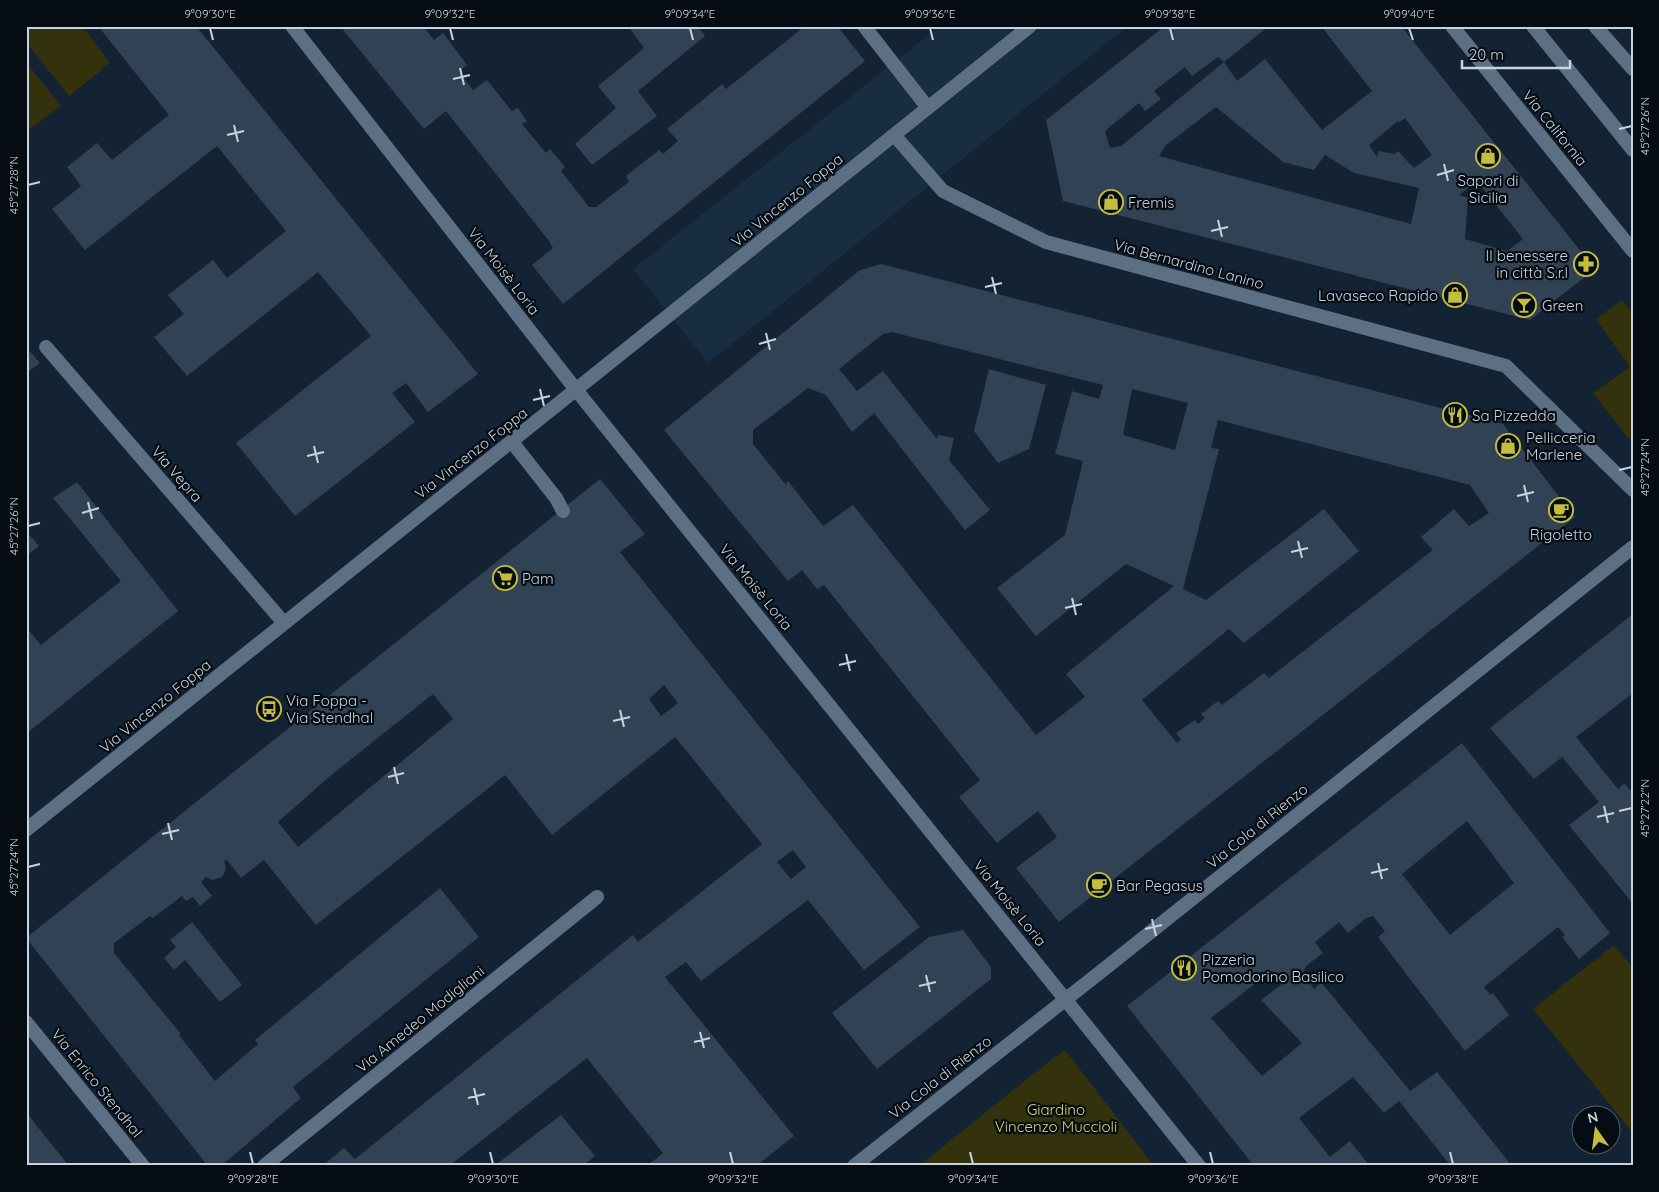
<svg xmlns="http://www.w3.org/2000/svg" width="1659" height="1192" viewBox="0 0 1659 1192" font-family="Quicksand,sans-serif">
	<rect width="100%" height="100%" fill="#132333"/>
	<path fill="#182d41" d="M 940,26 L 1128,26 L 708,363 L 633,269 Z"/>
	<path fill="#34320c" d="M 26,26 L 82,26 L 110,63 L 69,96 L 26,42 Z
		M 26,62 L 61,106 L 26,132 Z
		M 1622,300 L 1633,314 L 1633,438 L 1627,437 L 1593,393 L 1630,367 L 1596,319 Z
		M 1614,945 L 1633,968 L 1633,1133 L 1533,1009 Z
		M 1065,1050 L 1154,1166 L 919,1166 L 1052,1059 Z"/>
	<path fill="#304253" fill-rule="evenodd" d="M 98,26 L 196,26 L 478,374 L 428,412 L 406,383 L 392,393 L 415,422 L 295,516 L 236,443 L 371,336 L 318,272 L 187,376 L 154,337 L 184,314 L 168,295 L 213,260 L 227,278 L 286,231 L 217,146 L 85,250 L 52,209 L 81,186 L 67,167 L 97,143 L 112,160 L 169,115 Z
		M 340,26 L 423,26 L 434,40 L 443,33 L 467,65 L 459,72 L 473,90 L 487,80 L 512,111 L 518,108 L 527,121 L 522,124 L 546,153 L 550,149 L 565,167 L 561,171 L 589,207 L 596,207 L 629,182 L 626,176 L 659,150 L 663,154 L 678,141 L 667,129 L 722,84 L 726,89 L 805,26 L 837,26 L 865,61 L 563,304 L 532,265 L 553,248 L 549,241 L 446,111 L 424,129 Z
		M 628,26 L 697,26 L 705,36 L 638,91 L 657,116 L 592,165 L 575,144 L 616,108 L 598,86 L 644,48 Z
		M 1165,26 L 1269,26 L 1224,62 L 1218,57 L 1192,76 L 1185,67 L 1154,91 L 1161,99 L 1145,111 L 1139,103 L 1105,131 L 1110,148 L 1121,146 L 1224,62 L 1237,81 L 1265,59 L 1322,130 L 1372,91 L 1321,26 L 1401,26 L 1595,269 L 1530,320 L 1063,201 L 1046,120 ZM 1216,107 L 1283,162 L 1314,170 L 1325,155 L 1354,173 L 1419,188 L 1411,224 L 1159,156 L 1165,146 ZM 1405,118 L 1432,155 L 1414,168 L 1398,151 L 1394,154 L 1379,151 L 1377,157 L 1369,145 L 1398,121 L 1400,122 ZM 1477,181 L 1523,239 L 1507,251 L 1465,239 L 1468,198 L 1459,195 Z
		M 881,264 L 1503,424 L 1575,517 L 1059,922 L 1016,868 L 1057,837 L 1038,811 L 997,843 L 959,797 L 980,780 L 824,585 L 817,589 L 802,570 L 788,581 L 664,430 L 860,270 ZM 892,332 L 1103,385 L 1099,399 L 1072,391 L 1055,454 L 1083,461 L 1065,535 L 997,588 L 1036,636 L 1126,564 L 1174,586 L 1066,674 L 1085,697 L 1036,735 L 853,505 L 823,526 L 788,481 L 786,485 L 753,444 L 753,430 L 808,388 L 826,395 L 852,432 L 874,413 L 965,530 L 990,510 L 949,460 L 954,438 L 938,435 L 937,439 L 883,371 L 857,391 L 839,369 L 883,334 ZM 1132,389 L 1188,403 L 1175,450 L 1123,435 ZM 1218,420 L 1470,485 L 1489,513 L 1469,526 L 1454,509 L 1421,537 L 1433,550 L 1269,678 L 1264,673 L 1222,705 L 1218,701 L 1201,714 L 1205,718 L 1198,724 L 1195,720 L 1176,733 L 1181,740 L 1177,743 L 1142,700 L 1229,629 L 1244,643 L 1359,551 L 1324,509 L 1206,600 L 1183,589 L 1219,449 L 1211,448 Z
		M 26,347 L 40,363 L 26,373 Z
		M 989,369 L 1046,385 L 1029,449 L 998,463 L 974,431 Z
		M 600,479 L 645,534 L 620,552 L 920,927 L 864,970 L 808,900 L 701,981 L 686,962 L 665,977 L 794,1136 L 756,1166 L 647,1166 L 663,1153 L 587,1058 L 449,1166 L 322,1166 L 344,1148 L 355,1159 L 633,935 L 638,942 L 762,844 L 675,737 L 552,835 L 505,775 L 316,925 L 264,860 L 241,878 L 227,860 L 224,861 L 226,869 L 222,877 L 212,880 L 206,877 L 201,882 L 212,896 L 200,906 L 193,897 L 186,901 L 182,896 L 153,918 L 150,916 L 114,943 L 114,953 L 181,1034 L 179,1035 L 215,1081 L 258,1044 L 255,1040 L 440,888 L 479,937 L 293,1087 L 301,1098 L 221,1166 L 208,1166 L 26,938 ZM 664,685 L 678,703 L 661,716 L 649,699 ZM 433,694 L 453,719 L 298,847 L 278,822 L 330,776 ZM 793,850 L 806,867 L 791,879 L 777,862 Z
		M 77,482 L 178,611 L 26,734 L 26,627 L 41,645 L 121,581 L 53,498 Z
		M 26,531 L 39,546 L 26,556 Z
		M 1633,614 L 1633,693 L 1576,737 L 1618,789 L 1624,783 L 1633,793 L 1633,904 L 1569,825 L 1599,802 L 1562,757 L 1534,779 L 1490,728 Z
		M 1462,743 L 1610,933 L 1579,959 L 1562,937 L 1565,935 L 1558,927 L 1484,987 L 1490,995 L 1493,993 L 1509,1015 L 1465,1051 L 1378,937 L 1385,931 L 1373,916 L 1366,918 L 1348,933 L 1339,922 L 1315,942 L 1323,953 L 1306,966 L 1303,973 L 1314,989 L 1321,982 L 1410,1091 L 1437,1072 L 1512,1166 L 1451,1166 L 1399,1101 L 1384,1113 L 1353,1077 L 1299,1118 L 1330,1157 L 1350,1141 L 1370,1166 L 1254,1166 L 1127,1006 ZM 1467,821 L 1514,883 L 1450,935 L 1402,874 ZM 1270,972 L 1281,985 L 1261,1000 L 1302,1043 L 1262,1076 L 1211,1018 Z
		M 192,922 L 242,985 L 220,1002 L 185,960 L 174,970 L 164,958 L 176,947 L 170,940 Z
		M 963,930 L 991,967 L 991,979 L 877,1069 L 832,1013 L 929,937 Z
		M 26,1111 L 37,1126 L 69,1166 L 26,1166 Z
		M 561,1115 L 595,1156 L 583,1166 L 494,1166 Z"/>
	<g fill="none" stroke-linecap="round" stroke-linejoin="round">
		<path stroke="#5d7083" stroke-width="14" d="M 1533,26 L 1633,150
			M 46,347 L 284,623
			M 512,442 L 556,498 L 563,511"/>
		<path stroke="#5d7083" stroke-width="14" d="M 292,26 L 577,391 L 1199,1166
			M 864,26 L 928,108
			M 1452,26 L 1633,251
			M 1595,26 L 1633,69
			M 894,135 L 943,191 L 1046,242 L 1506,366 L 1633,490
			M 26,830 L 1030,26
			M 26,1022 L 143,1166
			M 264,1166 L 597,897
			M 854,1166 L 1103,970 L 1633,547"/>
	</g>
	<path fill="none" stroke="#c8d3dd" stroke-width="2" d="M 210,28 L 213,40M 450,28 L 453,40M 690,28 L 693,40M 930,28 L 933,40M 1170,28 L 1173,40M 1409,28 L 1413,40M 460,68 L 464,85M 453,79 L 470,75M 234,125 L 238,142M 1619,129 L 1632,126M 227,135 L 244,131M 1444,164 L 1448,181M 1437,175 L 1454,170M 28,185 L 40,182M 1218,220 L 1222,237M 1211,231 L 1228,227M 992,277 L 996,294M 985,287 L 1002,283M 766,333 L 770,350M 759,344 L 776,339M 540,389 L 544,406M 533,400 L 550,396M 314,446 L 318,463M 307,456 L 324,452M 1619,470 L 1632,467M 1524,485 L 1528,502M 1517,496 L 1534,492M 88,502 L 92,519M 82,513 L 99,508M 28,526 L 40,523M 1298,541 L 1302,558M 1291,552 L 1308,548M 1072,598 L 1076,615M 1065,608 L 1082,604M 846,654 L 850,671M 839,665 L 856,661M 620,710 L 624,727M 613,721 L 630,717M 394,767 L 398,784M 388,777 L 404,773M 1604,806 L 1608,823M 1619,811 L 1632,808M 1597,817 L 1614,813M 168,823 L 172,840M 162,834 L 179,830M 1378,863 L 1382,879M 28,867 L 40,864M 1371,873 L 1388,869M 1152,919 L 1156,936M 1145,929 L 1162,925M 926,975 L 930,992M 919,986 L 936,982M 700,1032 L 704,1048M 694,1042 L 710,1038M 474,1088 L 478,1105M 468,1098 L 485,1094M 250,1152 L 253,1164M 490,1152 L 493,1164M 730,1152 L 733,1164M 970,1152 L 973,1164M 1210,1152 L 1213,1164M 1450,1152 L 1453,1164"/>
	<defs>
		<symbol id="shop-ring" viewBox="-11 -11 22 22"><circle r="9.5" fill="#060c13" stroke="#c4bd3e" stroke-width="1.5"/><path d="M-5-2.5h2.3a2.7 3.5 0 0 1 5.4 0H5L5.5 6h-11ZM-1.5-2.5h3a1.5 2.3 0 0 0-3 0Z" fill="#c4bd3e"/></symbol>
		<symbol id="pharmacy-ring" viewBox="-11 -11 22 22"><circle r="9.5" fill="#060c13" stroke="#c4bd3e" stroke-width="1.5"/><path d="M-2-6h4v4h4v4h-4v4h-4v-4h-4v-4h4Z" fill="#c4bd3e"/></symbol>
		<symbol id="bar-ring" viewBox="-11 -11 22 22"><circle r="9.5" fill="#060c13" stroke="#c4bd3e" stroke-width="1.5"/><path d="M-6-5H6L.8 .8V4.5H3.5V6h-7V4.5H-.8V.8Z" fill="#c4bd3e"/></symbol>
		<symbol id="restaurant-ring" viewBox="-11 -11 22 22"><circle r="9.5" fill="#060c13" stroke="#c4bd3e" stroke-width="1.5"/><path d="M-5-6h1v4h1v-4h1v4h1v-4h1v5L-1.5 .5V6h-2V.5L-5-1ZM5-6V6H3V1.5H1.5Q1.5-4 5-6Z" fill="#c4bd3e"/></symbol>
		<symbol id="cafe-ring" viewBox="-11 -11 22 22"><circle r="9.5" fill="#060c13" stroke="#c4bd3e" stroke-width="1.5"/><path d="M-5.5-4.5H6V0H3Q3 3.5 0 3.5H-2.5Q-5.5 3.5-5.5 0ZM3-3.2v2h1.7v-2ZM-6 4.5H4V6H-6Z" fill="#c4bd3e"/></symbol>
		<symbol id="supermarket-ring" viewBox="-11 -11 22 22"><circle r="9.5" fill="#060c13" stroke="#c4bd3e" stroke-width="1.5"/><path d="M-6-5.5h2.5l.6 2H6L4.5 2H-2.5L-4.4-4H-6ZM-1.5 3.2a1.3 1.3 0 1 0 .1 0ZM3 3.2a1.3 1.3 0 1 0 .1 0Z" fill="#c4bd3e"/></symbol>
		<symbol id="bus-ring" viewBox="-11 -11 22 22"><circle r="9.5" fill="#060c13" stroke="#c4bd3e" stroke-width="1.5"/><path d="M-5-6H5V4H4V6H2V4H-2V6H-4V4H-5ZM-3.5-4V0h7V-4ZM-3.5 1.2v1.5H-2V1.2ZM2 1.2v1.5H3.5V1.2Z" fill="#c4bd3e"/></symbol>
	</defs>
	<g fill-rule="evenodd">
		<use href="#shop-ring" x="1474" y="142" width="28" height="28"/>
		<use href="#shop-ring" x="1097" y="188" width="28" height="28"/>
		<use href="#pharmacy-ring" x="1572" y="250" width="28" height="28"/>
		<use href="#shop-ring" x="1441" y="281" width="28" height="28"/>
		<use href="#bar-ring" x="1510" y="291" width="28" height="28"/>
		<use href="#restaurant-ring" x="1441" y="401" width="28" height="28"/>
		<use href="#shop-ring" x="1494" y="432" width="28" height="28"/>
		<use href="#cafe-ring" x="1547" y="496" width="28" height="28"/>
		<use href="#supermarket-ring" x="491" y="564" width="28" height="28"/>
		<use href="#bus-ring" x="255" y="695" width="28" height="28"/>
		<use href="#cafe-ring" x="1085" y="871" width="28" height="28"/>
		<use href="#restaurant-ring" x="1170" y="954" width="28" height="28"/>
	</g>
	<g text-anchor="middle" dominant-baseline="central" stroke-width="4.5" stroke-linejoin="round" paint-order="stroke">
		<g font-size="15" fill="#c8d3dd" stroke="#060c13">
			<text transform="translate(1555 128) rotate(51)">Via California</text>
			<text transform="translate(787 200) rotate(-39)">Via Vincenzo Foppa</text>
			<text transform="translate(1189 264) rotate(15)">Via Bernardino Lanino</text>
			<text transform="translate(504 271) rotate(52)">Via Moisè Loria</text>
			<text transform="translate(471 453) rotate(-38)">Via Vincenzo Foppa</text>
			<text transform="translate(177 474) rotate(49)">Via Vepra</text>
			<text transform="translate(756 587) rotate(51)">Via Moisè Loria</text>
			<text transform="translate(155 706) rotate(-39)">Via Vincenzo Foppa</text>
			<text transform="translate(1257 826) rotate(-39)">Via Cola di Rienzo</text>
			<text transform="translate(1010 903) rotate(51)">Via Moisè Loria</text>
			<text transform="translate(420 1019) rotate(-39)">Via Amedeo Modigliani</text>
			<text transform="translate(940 1077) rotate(-38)">Via Cola di Rienzo</text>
			<text transform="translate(97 1083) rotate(51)">Via Enrico Stendhal</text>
		</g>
		<g font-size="15" fill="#c8d3dd" stroke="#060c13" text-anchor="start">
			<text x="1488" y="180" text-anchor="middle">Sapori di<tspan x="1488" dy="17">Sicilia</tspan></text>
			<text x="1128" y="202">Fremis</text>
			<text x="1568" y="255" text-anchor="end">Il benessere<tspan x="1568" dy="17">in città S.r.l</tspan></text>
			<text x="1438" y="295" text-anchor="end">Lavaseco Rapido</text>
			<text x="1542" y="305">Green</text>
			<text x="1472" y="415">Sa Pizzedda</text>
			<text x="1526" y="437">Pellicceria<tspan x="1526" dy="17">Marlene</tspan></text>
			<text x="1561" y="534" text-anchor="middle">Rigoletto</text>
			<text x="522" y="578">Pam</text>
			<text x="286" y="700">Via Foppa -<tspan x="286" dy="17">Via Stendhal</tspan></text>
			<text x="1116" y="885">Bar Pegasus</text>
			<text x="1202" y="959">Pizzeria<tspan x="1202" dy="17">Pomodorino Basilico</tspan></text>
		</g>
		<g font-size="15" fill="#dcd666" stroke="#060c13">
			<text x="1056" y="1109">Giardino<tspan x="1056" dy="17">Vincenzo Muccioli</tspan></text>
		</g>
	</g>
	<rect width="1659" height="1192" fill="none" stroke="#060c13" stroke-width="55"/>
	<g transform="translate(1596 1130) rotate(346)"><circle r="24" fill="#060c13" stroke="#545c64"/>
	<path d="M0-4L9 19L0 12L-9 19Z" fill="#c4bd3e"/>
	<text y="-8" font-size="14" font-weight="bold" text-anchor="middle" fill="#c8d3dd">N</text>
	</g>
	<path d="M1462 60v8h108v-8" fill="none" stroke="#c8d3dd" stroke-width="2.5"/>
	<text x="1469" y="60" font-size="15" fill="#c8d3dd" stroke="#060c13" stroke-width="4" paint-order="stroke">20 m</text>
	<rect x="28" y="28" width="1604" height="1136" fill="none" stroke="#c8d3dd" stroke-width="2"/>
	<g font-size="12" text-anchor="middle" fill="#c8d3dd">
		<text x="210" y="18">9°09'30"E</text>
		<text x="450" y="18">9°09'32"E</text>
		<text x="690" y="18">9°09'34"E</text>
		<text x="930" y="18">9°09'36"E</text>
		<text x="1170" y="18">9°09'38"E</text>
		<text x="1409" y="18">9°09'40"E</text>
		<text transform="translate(1645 126) rotate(-90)" y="4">45°27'26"N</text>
		<text transform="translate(14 185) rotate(-90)" y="4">45°27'28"N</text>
		<text transform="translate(1645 467) rotate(-90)" y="4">45°27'24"N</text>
		<text transform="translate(14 526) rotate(-90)" y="4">45°27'26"N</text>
		<text transform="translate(1645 808) rotate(-90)" y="4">45°27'22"N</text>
		<text transform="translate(14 867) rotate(-90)" y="4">45°27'24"N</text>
		<text x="253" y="1183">9°09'28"E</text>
		<text x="493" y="1183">9°09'30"E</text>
		<text x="733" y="1183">9°09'32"E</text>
		<text x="973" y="1183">9°09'34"E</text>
		<text x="1213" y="1183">9°09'36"E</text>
		<text x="1453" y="1183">9°09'38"E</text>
	</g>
</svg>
